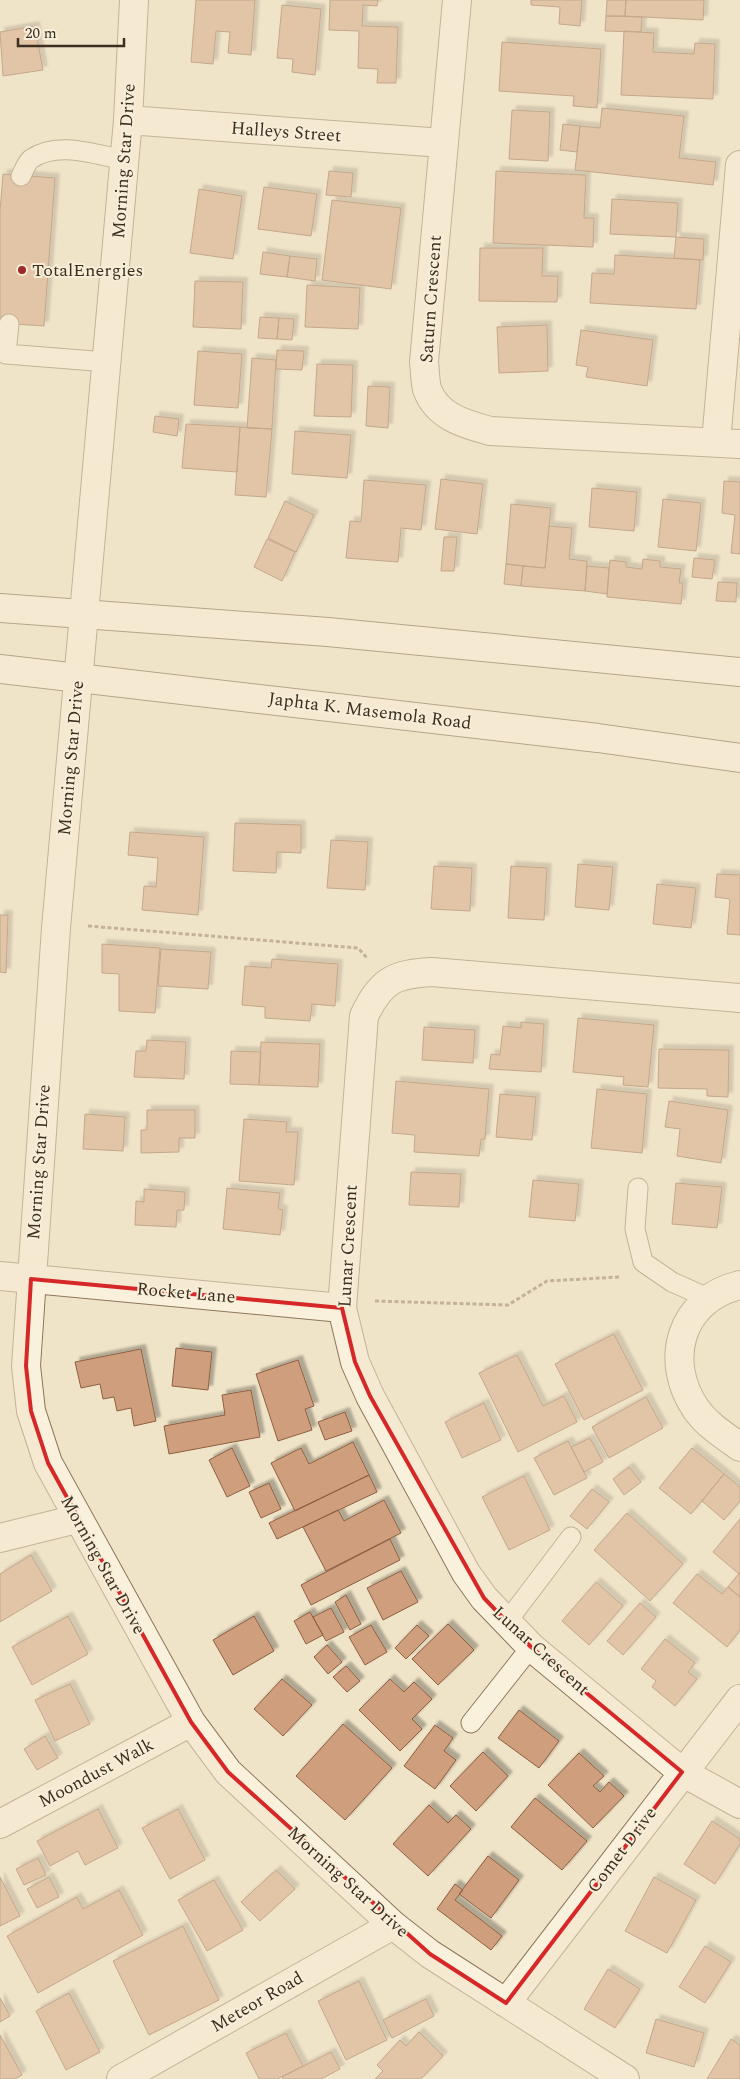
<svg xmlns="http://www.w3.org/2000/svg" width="740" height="2079" viewBox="0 0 740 2079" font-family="Spectral,serif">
	<defs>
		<filter id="shadow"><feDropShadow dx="4.5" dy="-4.5" stdDeviation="1" flood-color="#0004"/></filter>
	</defs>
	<rect width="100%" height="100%" fill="#f0e4c8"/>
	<path fill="#cf9f7d" stroke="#8d5f41" filter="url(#shadow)" d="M 196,0 L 255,0 L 251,55 L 228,53 L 230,32 L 216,31 L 213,64 L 191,62 Z
		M 330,0 L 378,0 L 377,6 L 363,5 L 362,26 L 398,27 L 396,83 L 377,83 L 378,69 L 358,68 L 359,31 L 329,30 Z
		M 531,0 L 582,0 L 580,26 L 559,24 L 560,7 L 531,5 Z
		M 607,0 L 626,0 L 625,16 L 606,16 Z
		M 626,0 L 704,0 L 703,20 L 625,16 Z
		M 282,5 L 321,9 L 315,75 L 292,72 L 293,59 L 277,58 Z
		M 606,16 L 642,17 L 641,32 L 605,31 Z
		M 35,26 L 43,70 L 3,76 L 0,32 Z
		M 624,31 L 654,33 L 653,52 L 694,54 L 695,43 L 715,44 L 713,99 L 621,95 Z
		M 502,42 L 601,49 L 597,108 L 573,106 L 574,96 L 499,91 Z
		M 602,108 L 684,116 L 679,158 L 716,162 L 713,185 L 575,170 L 580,126 L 600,128 Z
		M 512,110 L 550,112 L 548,161 L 509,159 Z
		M 563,124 L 580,126 L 577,152 L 560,150 Z
		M 329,171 L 353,173 L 351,197 L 326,195 Z
		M 496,171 L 586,175 L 584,218 L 594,218 L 593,247 L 493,243 Z
		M 3,174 L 55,178 L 44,326 L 0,323 L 0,211 Z
		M 264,187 L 317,194 L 311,236 L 258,229 Z
		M 199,189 L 242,196 L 233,259 L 190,253 Z
		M 612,199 L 678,203 L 676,237 L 610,234 Z
		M 332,200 L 401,208 L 391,289 L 322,280 Z
		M 676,237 L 704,239 L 703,260 L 674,258 Z
		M 480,248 L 543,248 L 542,276 L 558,276 L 557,302 L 479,301 Z
		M 263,252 L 290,256 L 287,277 L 260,274 Z
		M 615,255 L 700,260 L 696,309 L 590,303 L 592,273 L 614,274 Z
		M 290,256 L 317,259 L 315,281 L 287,277 Z
		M 195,281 L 243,282 L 241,329 L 193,327 Z
		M 307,285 L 360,288 L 358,329 L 305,327 Z
		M 260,317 L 279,318 L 277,339 L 258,338 Z
		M 279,318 L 294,319 L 292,340 L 277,339 Z
		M 547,325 L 548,371 L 499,373 L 497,327 Z
		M 581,330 L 653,340 L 647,386 L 586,377 L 588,367 L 576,365 Z
		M 277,350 L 304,351 L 302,370 L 276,369 Z
		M 198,351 L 242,354 L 238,408 L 194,405 Z
		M 252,358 L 276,360 L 272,429 L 247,428 Z
		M 317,364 L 353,365 L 351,417 L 314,416 Z
		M 368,386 L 390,387 L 388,428 L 366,426 Z
		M 155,416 L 179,419 L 177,436 L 153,432 Z
		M 186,424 L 240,427 L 237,472 L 182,468 Z
		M 240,427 L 272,429 L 266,497 L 235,495 Z
		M 295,431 L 351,435 L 347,478 L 292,474 Z
		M 441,479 L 483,484 L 477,534 L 435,529 Z
		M 364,480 L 426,485 L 421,530 L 401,528 L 398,562 L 346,558 L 350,521 L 361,522 Z
		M 724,481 L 740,482 L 740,554 L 731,553 L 735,515 L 722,513 Z
		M 592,488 L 637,492 L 634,531 L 589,527 Z
		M 663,499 L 701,503 L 696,551 L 658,547 Z
		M 285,501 L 314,515 L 296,552 L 268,538 Z
		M 511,504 L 551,508 L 545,568 L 506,564 Z
		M 549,526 L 572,528 L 569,559 L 587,561 L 585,591 L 521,586 L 523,566 L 545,568 Z
		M 444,537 L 457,537 L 454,571 L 441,571 Z
		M 267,539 L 295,552 L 282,581 L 254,567 Z
		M 694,558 L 715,560 L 712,579 L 692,577 Z
		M 643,559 L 660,561 L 660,567 L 681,569 L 679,583 L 683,583 L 681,604 L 607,597 L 610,560 L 626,562 L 626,567 L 642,569 Z
		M 506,564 L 523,566 L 521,586 L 504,584 Z
		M 587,566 L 609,568 L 607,594 L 585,591 Z
		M 718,582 L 737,583 L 736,602 L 716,601 Z
		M 235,823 L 301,825 L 301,853 L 277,852 L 276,873 L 233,871 Z
		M 130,832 L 204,837 L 198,915 L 142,910 L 144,886 L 156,887 L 158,858 L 128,855 Z
		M 331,840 L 368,842 L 365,890 L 327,888 Z
		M 578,864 L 613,867 L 609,910 L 575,907 Z
		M 434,866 L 472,868 L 470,911 L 431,909 Z
		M 511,866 L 547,868 L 544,920 L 508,918 Z
		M 717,874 L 740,875 L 740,935 L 727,934 L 730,899 L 715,897 Z
		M 657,884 L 696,888 L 691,928 L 653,924 Z
		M 0,915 L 8,915 L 6,973 L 0,972 Z
		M 102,944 L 160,948 L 155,1013 L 119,1011 L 119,974 L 102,973 Z
		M 161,949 L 211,952 L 208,989 L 158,986 Z
		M 272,959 L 338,964 L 335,1006 L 312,1004 L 310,1021 L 265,1018 L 265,1007 L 242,1005 L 245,966 L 271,968 Z
		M 578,1018 L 654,1025 L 648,1087 L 623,1085 L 624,1077 L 573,1072 Z
		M 521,1022 L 544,1024 L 541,1072 L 489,1069 L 491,1054 L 500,1055 L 503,1026 L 521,1028 Z
		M 424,1027 L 475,1030 L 473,1063 L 422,1060 Z
		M 147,1040 L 186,1042 L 184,1079 L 134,1077 L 136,1051 L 146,1051 Z
		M 261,1042 L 320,1044 L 318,1087 L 259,1085 Z
		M 659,1049 L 729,1050 L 728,1097 L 707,1096 L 707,1089 L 658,1088 Z
		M 231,1051 L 261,1052 L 259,1085 L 230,1084 Z
		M 396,1081 L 489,1089 L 485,1139 L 481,1139 L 479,1156 L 414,1152 L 415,1135 L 392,1133 Z
		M 597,1089 L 647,1094 L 642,1153 L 591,1148 Z
		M 500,1094 L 536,1097 L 532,1140 L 496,1137 Z
		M 669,1101 L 728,1110 L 721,1163 L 677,1156 L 680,1129 L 665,1127 Z
		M 147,1110 L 195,1110 L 195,1138 L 179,1138 L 179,1152 L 141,1153 L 141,1130 L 147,1130 Z
		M 85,1114 L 125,1117 L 123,1151 L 83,1149 Z
		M 244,1119 L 287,1122 L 286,1132 L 298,1132 L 294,1185 L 239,1181 Z
		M 411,1172 L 461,1174 L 459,1207 L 409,1205 Z
		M 533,1180 L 579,1184 L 575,1221 L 529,1217 Z
		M 676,1183 L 722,1187 L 717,1228 L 672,1224 Z
		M 227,1188 L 280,1193 L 278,1209 L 283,1210 L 280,1235 L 223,1229 Z
		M 144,1189 L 185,1192 L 184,1210 L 177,1210 L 176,1227 L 135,1225 L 136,1201 L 144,1202 Z
		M 614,1334 L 643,1390 L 584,1420 L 555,1364 Z
		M 176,1348 L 212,1352 L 208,1390 L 172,1386 Z
		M 141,1349 L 156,1421 L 134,1426 L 131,1408 L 117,1411 L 114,1397 L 103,1399 L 100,1384 L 81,1388 L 75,1362 Z
		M 517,1355 L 543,1406 L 564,1396 L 577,1422 L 518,1452 L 479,1373 Z
		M 298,1360 L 314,1406 L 305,1409 L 312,1430 L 278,1441 L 256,1374 Z
		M 251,1390 L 260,1437 L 169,1454 L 164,1426 L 225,1415 L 222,1395 Z
		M 646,1397 L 663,1428 L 609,1458 L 592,1427 Z
		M 484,1403 L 501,1440 L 462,1458 L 445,1422 Z
		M 345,1412 L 352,1431 L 325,1440 L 318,1422 Z
		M 590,1438 L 603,1462 L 584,1472 L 571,1447 Z
		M 568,1441 L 587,1478 L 554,1495 L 534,1458 Z
		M 353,1442 L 369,1475 L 295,1511 L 271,1463 L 301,1448 L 309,1464 Z
		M 232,1448 L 250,1486 L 227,1497 L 209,1460 Z
		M 692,1448 L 724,1474 L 691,1514 L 659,1488 Z
		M 629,1467 L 641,1482 L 624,1495 L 613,1479 Z
		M 724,1474 L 740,1487 L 740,1501 L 724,1520 L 702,1501 Z
		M 369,1475 L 377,1492 L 277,1539 L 269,1523 Z
		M 524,1476 L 550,1530 L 509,1550 L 482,1497 Z
		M 269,1483 L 281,1509 L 261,1518 L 249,1492 Z
		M 592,1489 L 609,1502 L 587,1529 L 570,1516 Z
		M 384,1500 L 401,1533 L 326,1571 L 303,1527 L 338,1510 L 344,1521 Z
		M 627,1513 L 683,1564 L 650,1601 L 594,1550 Z
		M 740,1519 L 740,1572 L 739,1574 L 713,1552 Z
		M 390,1539 L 400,1560 L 311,1605 L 301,1585 Z
		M 31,1555 L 52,1591 L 0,1622 L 0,1574 Z
		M 401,1571 L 418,1602 L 383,1620 L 367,1588 Z
		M 740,1572 L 740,1597 L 728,1587 Z
		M 697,1574 L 722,1594 L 728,1587 L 740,1597 L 740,1630 L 727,1647 L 673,1603 Z
		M 596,1582 L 623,1606 L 589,1645 L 562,1621 Z
		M 346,1595 L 361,1624 L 350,1630 L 335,1602 Z
		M 640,1603 L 656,1617 L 623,1655 L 607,1641 Z
		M 331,1608 L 344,1632 L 326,1641 L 313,1617 Z
		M 310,1612 L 323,1635 L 306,1644 L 294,1621 Z
		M 68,1616 L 88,1654 L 32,1685 L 12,1647 Z
		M 254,1616 L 274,1651 L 233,1675 L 213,1640 Z
		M 448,1624 L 474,1650 L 438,1685 L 412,1659 Z
		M 371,1625 L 387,1652 L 365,1665 L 349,1637 Z
		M 417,1625 L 429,1636 L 406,1659 L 395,1648 Z
		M 665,1639 L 695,1663 L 688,1672 L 697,1679 L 675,1706 L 652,1687 L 656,1681 L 641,1669 Z
		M 327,1645 L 342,1662 L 328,1674 L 314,1657 Z
		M 346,1666 L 360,1681 L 347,1692 L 333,1677 Z
		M 282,1679 L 312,1705 L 283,1736 L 254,1709 Z
		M 390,1679 L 404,1692 L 414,1682 L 432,1699 L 412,1719 L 422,1729 L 400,1751 L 359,1710 Z
		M 70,1684 L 90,1724 L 55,1741 L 35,1700 Z
		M 519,1710 L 559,1741 L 539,1768 L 498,1738 Z
		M 343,1724 L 392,1768 L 345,1820 L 296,1776 Z
		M 435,1725 L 453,1738 L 444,1751 L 456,1760 L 435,1789 L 404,1766 Z
		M 45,1736 L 58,1758 L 37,1770 L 24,1749 Z
		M 483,1752 L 508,1776 L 476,1811 L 450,1786 Z
		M 579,1753 L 604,1776 L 593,1786 L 600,1792 L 609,1782 L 624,1796 L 593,1828 L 548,1785 Z
		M 535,1798 L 587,1841 L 562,1870 L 511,1827 Z
		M 429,1805 L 448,1823 L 456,1815 L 471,1829 L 428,1876 L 393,1844 Z
		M 98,1809 L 118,1848 L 85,1865 L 78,1851 L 50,1866 L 37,1841 Z
		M 178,1809 L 205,1860 L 170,1879 L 142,1828 Z
		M 712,1821 L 740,1839 L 740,1844 L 715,1884 L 684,1864 Z
		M 488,1856 L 519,1880 L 491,1918 L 459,1894 Z
		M 38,1858 L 46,1875 L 24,1885 L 16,1869 Z
		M 276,1870 L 295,1889 L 260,1921 L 241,1902 Z
		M 0,1877 L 20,1916 L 0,1926 Z
		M 49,1877 L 59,1897 L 37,1908 L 27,1889 Z
		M 654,1877 L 696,1900 L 667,1953 L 625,1931 Z
		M 214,1880 L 243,1930 L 207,1951 L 178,1900 Z
		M 455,1884 L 463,1890 L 455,1900 L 502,1936 L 491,1950 L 437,1909 Z
		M 119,1890 L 143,1935 L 38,1993 L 7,1936 L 77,1897 L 83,1909 Z
		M 183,1926 L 219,2000 L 149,2035 L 113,1961 Z
		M 705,1946 L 731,1962 L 705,2003 L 679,1987 Z
		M 608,1969 L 640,1989 L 615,2028 L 584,2009 Z
		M 359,1981 L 387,2040 L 346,2060 L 318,2001 Z
		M 69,1993 L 100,2052 L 66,2070 L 36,2011 Z
		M 0,1998 L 10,2016 L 0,2022 Z
		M 426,1999 L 434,2016 L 392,2038 L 383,2020 Z
		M 656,2019 L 704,2033 L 694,2067 L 646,2053 Z
		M 419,2032 L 443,2056 L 421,2079 L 375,2079 L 383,2071 L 377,2065 L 400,2040 L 406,2046 Z
		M 286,2033 L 303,2066 L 277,2079 L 259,2079 L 246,2053 Z
		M 0,2035 L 22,2075 L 15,2079 L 0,2079 Z
		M 731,2039 L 740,2045 L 740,2079 L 707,2079 Z
		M 331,2052 L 340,2069 L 321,2079 L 283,2079 L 282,2077 Z"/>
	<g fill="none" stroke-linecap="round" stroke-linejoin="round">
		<defs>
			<path id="service" d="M 21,176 C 24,170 27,162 31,159 C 58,140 96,155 125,160
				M 9,324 L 6,354 L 107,362
				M 638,1188 L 635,1229 L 643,1262 L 672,1282 L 708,1298
				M 506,1623 L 571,1537
				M 471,1723 L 531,1647"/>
			<path id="minor" d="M 134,0 L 128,120 L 56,928 L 26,1366 L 31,1411 L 48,1463 L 191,1722 L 228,1772 L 393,1925 L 430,1954 L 625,2079
				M 457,0 L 424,362 C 425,370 425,381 427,389 C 437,417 465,424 490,431 L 740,444
				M 128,120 L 443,143
				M 716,442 L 740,165
				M 740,998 L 432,972 C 393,974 381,981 364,1016 L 342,1308 L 355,1362 L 370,1396 L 466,1573 L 484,1598 L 531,1647 L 682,1772 L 740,1804
				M 0,1276 L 342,1308
				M 740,1285 C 680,1299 663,1361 696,1409 C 707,1425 725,1436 740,1447
				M 0,1538 L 77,1519
				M 0,1824 L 191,1722
				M 506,2003 L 740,1699
				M 121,2079 L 393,1925"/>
			<path id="secondary" d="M 0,608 L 328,632 L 740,672
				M 0,669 L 598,738 L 740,758"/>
		</defs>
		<use href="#service" stroke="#8d765c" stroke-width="21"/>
		<use href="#minor" stroke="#8d765c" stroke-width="30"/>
		<use href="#secondary" stroke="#6f573f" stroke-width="30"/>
		<path stroke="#8d765c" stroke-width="3" stroke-dasharray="4 2.5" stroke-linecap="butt" d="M 88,926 L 358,948 L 368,959
			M 375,1301 L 508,1305 L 547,1281 L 619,1277"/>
		<use href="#service" stroke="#faf1dc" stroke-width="19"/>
		<use href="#minor" stroke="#faf1dc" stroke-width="28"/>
		<use href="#secondary" stroke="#faf1dc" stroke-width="28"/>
	</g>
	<path d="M0 0H740V2079H0ZM 31,1279 L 342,1308 L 355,1362 L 370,1396 L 484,1598 L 531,1647 L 682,1772 L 506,2003 L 430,1954 L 228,1772 L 191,1722 L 48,1463 L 31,1411 L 26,1366 Z" fill="#f0e4c8" fill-opacity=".55" fill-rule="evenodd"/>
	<path fill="none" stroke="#d62828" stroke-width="4" stroke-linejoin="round" d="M 31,1279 L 342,1308 L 355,1362 L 370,1396 L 484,1598 L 531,1647 L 682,1772 L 506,2003 L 430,1954 L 228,1772 L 191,1722 L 48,1463 L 31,1411 L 26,1366 Z"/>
	<circle fill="#9e2a2b" stroke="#f7eed8" stroke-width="2" cx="22" cy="270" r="5"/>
	<g text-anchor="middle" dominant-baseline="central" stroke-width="4" stroke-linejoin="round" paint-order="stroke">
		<g font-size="18" fill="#3d2e20" stroke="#f7eed8">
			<text transform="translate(286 132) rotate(4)">Halleys Street</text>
			<text transform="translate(124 161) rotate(-86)">Morning Star Drive</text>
			<text transform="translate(431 299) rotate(-86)">Saturn Crescent</text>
			<text transform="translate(370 711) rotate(7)">Japhta K. Masemola Road</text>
			<text transform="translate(71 758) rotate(-85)">Morning Star Drive</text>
			<text transform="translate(39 1162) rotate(-86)">Morning Star Drive</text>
			<text transform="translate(348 1246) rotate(-87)">Lunar Crescent</text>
			<text transform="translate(186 1293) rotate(5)">Rocket Lane</text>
			<text transform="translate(103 1565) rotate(61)">Morning Star Drive</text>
			<text transform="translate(541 1651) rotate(42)">Lunar Crescent</text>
			<text transform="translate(96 1773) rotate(-28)">Moondust Walk</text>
			<text transform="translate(622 1850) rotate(-53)">Comet Drive</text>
			<text transform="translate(348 1882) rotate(42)">Morning Star Drive</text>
			<text transform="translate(257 2002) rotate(-30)">Meteor Road</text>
		</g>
		<g font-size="18" fill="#3d2e20" stroke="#f7eed8" text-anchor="start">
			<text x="32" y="270">TotalEnergies</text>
		</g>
	</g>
	<path d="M18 38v8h106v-8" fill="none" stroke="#3d2e20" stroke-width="2.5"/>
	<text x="25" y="38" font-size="15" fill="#3d2e20" stroke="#f7eed8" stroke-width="4" paint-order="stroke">20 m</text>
</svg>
